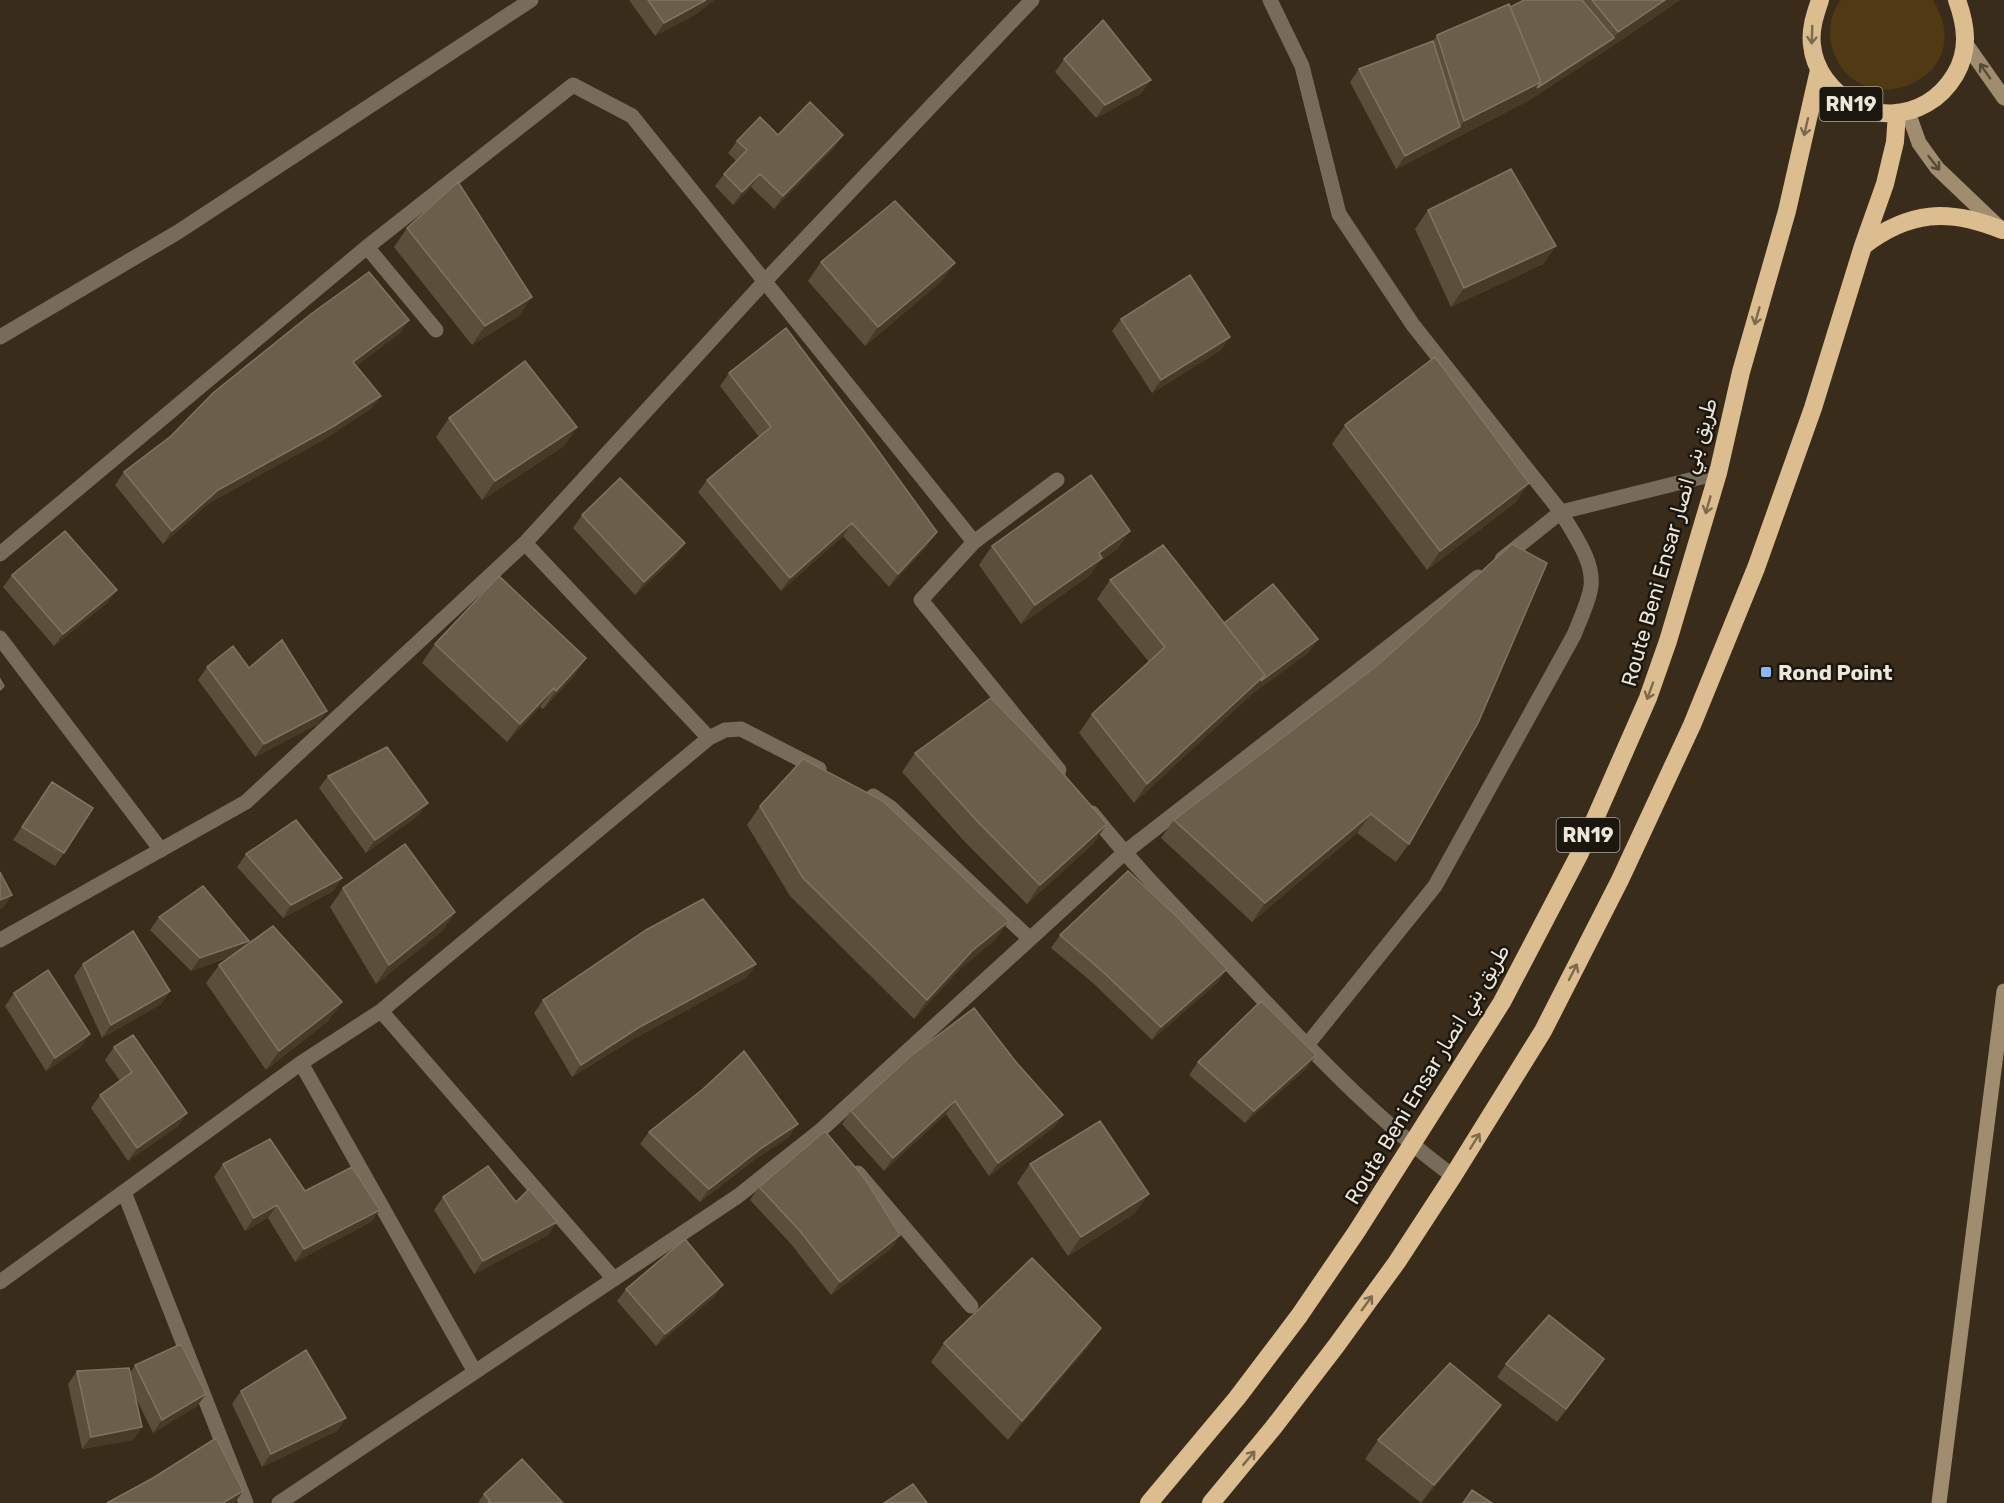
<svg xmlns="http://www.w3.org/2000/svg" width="2004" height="1503" viewBox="0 0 2004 1503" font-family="Rubik,'Noto Naskh Arabic',sans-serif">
	<rect width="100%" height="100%" fill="#392c1a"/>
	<path fill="#503913" d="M 1841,0 L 1933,0 C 1984,82 1852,130 1831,44 C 1828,30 1831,11 1841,0 Z"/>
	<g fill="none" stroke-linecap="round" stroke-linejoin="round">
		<path stroke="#776b59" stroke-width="15" d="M 1307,1045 L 1435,886 L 1574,635 C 1580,619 1589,602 1591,586 C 1594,560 1573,534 1561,512
			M 858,1173 L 971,1306"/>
		<path stroke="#776b59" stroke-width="15" d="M 1270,0 L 1302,66 L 1339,214 L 1413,325 L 1561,512
			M 367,247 L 436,330
			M 0,337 L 178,232 L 531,0
			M 1057,480 L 974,542 L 921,600 L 1059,770
			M 525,543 L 709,738
			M 0,554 L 367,247 L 573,85 L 632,116 L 974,542
			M 1502,559 L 1561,512 L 1718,473
			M 0,638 L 161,850
			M 873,796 L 890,807 L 1030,939
			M 1092,813 C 1137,870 1189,921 1239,974 C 1306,1045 1374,1118 1453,1176
			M 0,940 L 246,802 L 525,543 L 765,281 L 1032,0
			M 381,1011 L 614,1279
			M 301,1063 L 475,1372
			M 124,1192 L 246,1503
			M 0,1282 L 301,1063 L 381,1011 L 709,738 L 725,730 L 741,729 L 819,769
			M 279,1503 L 738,1196 L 821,1130 L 1124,853 L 1478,577"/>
		<path stroke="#a08c6f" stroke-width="15" d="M 1966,44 L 2004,98
			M 1908,112 L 1919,143 L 1937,168 L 2001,229
			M 1939,1503 L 2004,991"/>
		<path stroke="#dcbd90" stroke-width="18" d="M 1820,0 C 1815,15 1810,29 1812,45 C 1813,56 1818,69 1825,79 C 1859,126 1925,125 1955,75 C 1970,50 1966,25 1957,0
			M 1863,246 C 1909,211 1948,208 2002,230
			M 1149,1503 L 1237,1398 L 1299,1316 L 1357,1231 L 1502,1002 L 1580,853 L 1648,698 L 1668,641 L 1718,473 L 1741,372 L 1787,211 L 1819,70
			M 1211,1503 L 1273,1428 L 1336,1346 L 1397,1262 L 1453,1176 L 1543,1031 L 1620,880 L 1692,725 L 1756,568 L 1813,408 L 1863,246 L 1885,184 L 1895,142 L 1897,113"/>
	</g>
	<path fill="#5b4e3b" d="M 629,0 L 714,0 L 696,14 L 655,36 Z
		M 1524,0 L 1680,0 L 1605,51 L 1528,101 L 1396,169 L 1350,82 L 1359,69 L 1433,41 L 1437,35 L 1510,7 Z
		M 1064,59 L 1142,93 L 1096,118 L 1055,72 Z
		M 778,135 L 843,135 L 834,148 L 774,209 L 751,187 L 733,205 L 715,186 L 724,174 L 736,161 L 728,153 L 737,141 Z
		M 1428,210 L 1556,246 L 1543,264 L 1451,307 L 1415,229 Z
		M 407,228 L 519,316 L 472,345 L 394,247 Z
		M 821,262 L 942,281 L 865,346 L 808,281 Z
		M 1121,319 L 1230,337 L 1221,350 L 1152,393 L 1112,331 Z
		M 409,320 L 400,333 L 356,366 L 372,408 L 325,439 L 209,503 L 163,544 L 115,485 L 124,472 Z
		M 729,373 L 928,545 L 889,587 L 843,536 L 781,591 L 698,492 L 707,480 L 759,437 L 720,386 Z
		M 449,418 L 577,427 L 564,446 L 482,500 L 436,437 Z
		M 1345,425 L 1516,502 L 1427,570 L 1332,444 Z
		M 582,515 L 685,543 L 676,556 L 635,595 L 573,528 Z
		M 1130,531 L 1117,549 L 1099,562 L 1089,576 L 1021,624 L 979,565 L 992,546 Z
		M 12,575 L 108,602 L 54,646 L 3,587 Z
		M 1110,580 L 1224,623 L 1318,639 L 1309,652 L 1252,694 L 1134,803 L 1079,733 L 1092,714 L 1149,662 L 1097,599 Z
		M 435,644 L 586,658 L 573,677 L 543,709 L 540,707 L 507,742 L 422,663 Z
		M 1378,665 L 1409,844 L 1396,862 L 1357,833 L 1252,922 L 1161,838 L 1174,820 Z
		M 207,667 L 249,668 L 318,724 L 255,757 L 198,680 Z
		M 915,753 L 1094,843 L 1027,904 L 965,842 L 902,772 Z
		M 328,776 L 419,815 L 366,853 L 319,788 Z
		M 52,782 L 64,853 L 55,866 L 13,840 Z
		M 760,806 L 996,939 L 959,970 L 914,1019 L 790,896 L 747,825 Z
		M 246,854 L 342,878 L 333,891 L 283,918 L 237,867 Z
		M 343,888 L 455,912 L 442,931 L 376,984 L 330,907 Z
		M 159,917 L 249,941 L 244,947 L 342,1002 L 328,1021 L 266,1070 L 206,983 L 219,965 L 230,957 L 191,971 L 150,930 Z
		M 1060,935 L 1227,969 L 1218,982 L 1152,1040 L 1093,983 L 1051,948 Z
		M 83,964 L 170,991 L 161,1004 L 102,1038 L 74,976 Z
		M 756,964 L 747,977 L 630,1041 L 572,1077 L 534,1013 L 543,1000 Z
		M 14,993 L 81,1047 L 46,1071 L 5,1006 Z
		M 114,1047 L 178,1126 L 128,1161 L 91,1108 L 100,1095 L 120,1081 L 105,1060 Z
		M 1016,1062 L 1063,1115 L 1054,1127 L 989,1176 L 946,1114 L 884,1171 L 842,1124 L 851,1111 Z
		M 1198,1062 L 1307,1068 L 1245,1123 L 1189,1075 Z
		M 703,1089 L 789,1137 L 754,1160 L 700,1202 L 640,1144 L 649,1132 Z
		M 223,1164 L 305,1191 L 380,1210 L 371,1222 L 295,1262 L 268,1218 L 245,1231 L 214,1177 Z
		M 1030,1164 L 1135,1213 L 1068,1256 L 1017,1183 Z
		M 759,1187 L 892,1248 L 831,1295 L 791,1244 L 750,1200 Z
		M 443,1197 L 516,1202 L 557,1222 L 548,1235 L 474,1274 L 434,1210 Z
		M 723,1285 L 714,1297 L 656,1346 L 617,1301 L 626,1289 Z
		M 944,1343 L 1088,1347 L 1008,1440 L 931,1362 Z
		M 1506,1364 L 1595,1372 L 1557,1422 L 1497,1377 Z
		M 135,1365 L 206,1394 L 197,1406 L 153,1433 L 135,1396 L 142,1427 L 133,1440 L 82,1449 L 68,1384 L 77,1371 L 130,1373 Z
		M 241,1391 L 346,1418 L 337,1431 L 262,1467 L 232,1404 Z
		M 1488,1423 L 1421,1503 L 1365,1459 L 1378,1440 Z
		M 484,1494 L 563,1503 L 478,1503 Z"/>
	<path fill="#473a27" d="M 706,0 L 714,0 L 696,14 L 655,36 L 664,23 Z
		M 1665,0 L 1680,0 L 1605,51 L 1618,32 Z
		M 1614,38 L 1605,51 L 1528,101 L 1396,169 L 1405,156 L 1460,127 L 1464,121 Z
		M 1151,80 L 1142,93 L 1096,118 L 1105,105 Z
		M 843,135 L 834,148 L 774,209 L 783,196 Z
		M 760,174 L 751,187 L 733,205 L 742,192 Z
		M 1556,246 L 1543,264 L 1451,307 L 1464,288 Z
		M 955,263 L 942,281 L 865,346 L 878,327 Z
		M 532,297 L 519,316 L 472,345 L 485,326 Z
		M 409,320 L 400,333 L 344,375 L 353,362 Z
		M 1230,337 L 1221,350 L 1152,393 L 1161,380 Z
		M 381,396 L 372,408 L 325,439 L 209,503 L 163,544 L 172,531 L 218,490 Z
		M 577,427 L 564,446 L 482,500 L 495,481 Z
		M 1529,483 L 1516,502 L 1427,570 L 1440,551 Z
		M 852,523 L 843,536 L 781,591 L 790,578 Z
		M 1130,531 L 1117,549 L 1099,562 L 1089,576 L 1021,624 L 1035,605 L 1099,553 Z
		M 937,532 L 928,545 L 889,587 L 898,574 Z
		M 685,543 L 676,556 L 635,595 L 644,582 Z
		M 117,590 L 108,602 L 54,646 L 63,634 Z
		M 1318,639 L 1309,652 L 1252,694 L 1134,803 L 1147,784 L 1265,675 Z
		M 586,658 L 573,677 L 543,709 L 556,691 Z
		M 554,688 L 540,707 L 507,742 L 520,724 Z
		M 327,711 L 318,724 L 255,757 L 264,744 Z
		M 428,803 L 419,815 L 366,853 L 375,840 Z
		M 1371,814 L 1357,833 L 1252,922 L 1265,903 Z
		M 1107,824 L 1094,843 L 1027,904 L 1040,885 Z
		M 342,878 L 333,891 L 283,918 L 291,905 Z
		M 12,895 L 3,908 L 0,909 L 0,900 Z
		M 455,912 L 442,931 L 376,984 L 389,965 Z
		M 1009,921 L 996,939 L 959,970 L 914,1019 L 927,1000 L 972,951 Z
		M 249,941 L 240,953 L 191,971 L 200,958 Z
		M 756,964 L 747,977 L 630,1041 L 572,1077 L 581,1065 L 638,1028 Z
		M 1227,969 L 1218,982 L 1152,1040 L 1161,1027 Z
		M 170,991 L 161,1004 L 102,1038 L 111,1025 Z
		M 342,1002 L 328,1021 L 266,1070 L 279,1051 Z
		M 90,1034 L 81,1047 L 46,1071 L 55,1058 Z
		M 1316,1055 L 1307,1068 L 1245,1123 L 1254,1111 Z
		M 955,1101 L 946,1114 L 884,1171 L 893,1158 Z
		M 187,1113 L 178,1126 L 128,1161 L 137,1148 Z
		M 1063,1115 L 1054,1127 L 989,1176 L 998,1163 Z
		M 798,1124 L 789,1137 L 754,1160 L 700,1202 L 709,1189 L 763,1147 Z
		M 1149,1194 L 1135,1213 L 1068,1256 L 1081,1237 Z
		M 277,1205 L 268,1218 L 245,1231 L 254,1218 Z
		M 380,1210 L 371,1222 L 295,1262 L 304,1249 Z
		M 557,1222 L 548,1235 L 474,1274 L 483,1261 Z
		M 900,1235 L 892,1248 L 831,1295 L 840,1282 Z
		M 723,1285 L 714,1297 L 656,1346 L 665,1334 Z
		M 1101,1328 L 1088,1347 L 1008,1440 L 1022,1421 Z
		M 206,1394 L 197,1406 L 153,1433 L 162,1420 Z
		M 1501,1405 L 1488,1423 L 1421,1503 L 1434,1485 Z
		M 346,1418 L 337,1431 L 262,1467 L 271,1454 Z
		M 142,1427 L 133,1440 L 82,1449 L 91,1437 Z
		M 243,1491 L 235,1503 L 223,1503 Z"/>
	<path fill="#6b5f4c" stroke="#7f7462" stroke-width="1.5" d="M 648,0 L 706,0 L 664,23 Z
		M 1524,0 L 1582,0 L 1614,38 L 1537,88 L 1541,82 L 1510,7 Z
		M 1592,0 L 1665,0 L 1618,32 Z
		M 1509,4 L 1541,82 L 1464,121 L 1437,35 Z
		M 1103,20 L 1151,80 L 1105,105 L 1064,59 Z
		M 1433,41 L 1460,127 L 1405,156 L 1359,69 Z
		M 810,102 L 843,135 L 783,196 L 760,174 L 742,192 L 724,174 L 747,150 L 737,141 L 760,117 L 778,135 Z
		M 1511,169 L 1556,246 L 1464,288 L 1428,210 Z
		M 458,182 L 532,297 L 485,326 L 407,228 Z
		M 895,201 L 955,263 L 878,327 L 821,262 Z
		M 369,272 L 409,320 L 353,362 L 381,396 L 334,426 L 218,490 L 172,531 L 124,472 L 171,436 L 213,393 L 311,314 Z
		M 1190,275 L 1230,337 L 1161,380 L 1121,319 Z
		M 786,328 L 869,438 L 937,532 L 898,574 L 852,523 L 790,578 L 707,480 L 771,427 L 729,373 Z
		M 1435,357 L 1529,483 L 1440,551 L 1345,425 Z
		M 525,361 L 577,427 L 495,481 L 449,418 Z
		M 1091,475 L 1130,531 L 1099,553 L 1102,558 L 1035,605 L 992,546 Z
		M 620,478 L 685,543 L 644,582 L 582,515 Z
		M 65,531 L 117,590 L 63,634 L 12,575 Z
		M 1512,544 L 1547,563 L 1478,723 L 1409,844 L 1371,814 L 1265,903 L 1174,820 L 1378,665 Z
		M 1163,545 L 1265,675 L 1147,784 L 1092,714 L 1165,647 L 1110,580 Z
		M 499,576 L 586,658 L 556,691 L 554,688 L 520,724 L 435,644 Z
		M 1273,584 L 1318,639 L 1261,681 L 1265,675 L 1224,623 Z
		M 282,640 L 327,711 L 264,744 L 207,667 L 233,646 L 249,668 Z
		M 0,679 L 4,686 L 0,690 Z
		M 991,698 L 1052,761 L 1107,824 L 1040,885 L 979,823 L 915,753 Z
		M 387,747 L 428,803 L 375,840 L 328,776 Z
		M 803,759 L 883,801 L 1009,921 L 972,951 L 927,1000 L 803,878 L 760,806 Z
		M 52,782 L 93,808 L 64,853 L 22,827 Z
		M 296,820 L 342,878 L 291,905 L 246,854 Z
		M 405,844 L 455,912 L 389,965 L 343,888 Z
		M 1128,871 L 1176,916 L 1227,969 L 1161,1027 L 1102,971 L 1060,935 Z
		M 0,872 L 12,895 L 0,900 Z
		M 203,886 L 249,941 L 200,958 L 159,917 Z
		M 703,899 L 756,964 L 638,1028 L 581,1065 L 543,1000 L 646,930 Z
		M 273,926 L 342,1002 L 279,1051 L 219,965 Z
		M 133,931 L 170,991 L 111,1025 L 83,964 Z
		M 48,970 L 90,1034 L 55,1058 L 14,993 Z
		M 1261,1001 L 1316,1055 L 1254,1111 L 1198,1062 Z
		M 974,1008 L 1016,1062 L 1063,1115 L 998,1163 L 955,1101 L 893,1158 L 851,1111 L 912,1055 Z
		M 133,1035 L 187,1113 L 137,1148 L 100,1095 L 132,1072 L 114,1047 Z
		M 744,1051 L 798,1124 L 763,1147 L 709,1189 L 649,1132 L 703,1089 Z
		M 1100,1121 L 1149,1194 L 1081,1237 L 1030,1164 Z
		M 825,1131 L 865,1179 L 900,1235 L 840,1282 L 800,1231 L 759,1187 Z
		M 270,1139 L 305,1191 L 352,1167 L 380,1210 L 304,1249 L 277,1205 L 254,1218 L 223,1164 Z
		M 488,1166 L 516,1202 L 529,1189 L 557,1222 L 483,1261 L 443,1197 Z
		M 685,1239 L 723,1285 L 665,1334 L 626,1289 Z
		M 1032,1258 L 1101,1328 L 1022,1421 L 944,1343 Z
		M 1549,1315 L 1604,1359 L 1566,1409 L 1506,1364 Z
		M 181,1344 L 206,1394 L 162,1420 L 135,1365 Z
		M 306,1350 L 346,1418 L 271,1454 L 241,1391 Z
		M 1450,1363 L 1501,1405 L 1434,1485 L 1378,1440 Z
		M 129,1368 L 142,1427 L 91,1437 L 77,1371 Z
		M 216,1438 L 243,1491 L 223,1503 L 107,1503 L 153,1478 Z
		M 522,1459 L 563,1503 L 488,1503 L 490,1501 L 484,1494 Z
		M 913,1484 L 927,1503 L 884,1503 Z
		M 1472,1490 L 1492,1503 L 1463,1503 Z"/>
	<defs><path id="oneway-shaft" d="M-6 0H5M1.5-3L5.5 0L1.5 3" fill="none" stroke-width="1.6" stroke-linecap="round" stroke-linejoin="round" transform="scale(1.5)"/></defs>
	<g stroke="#7c6a4f">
		<use href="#oneway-shaft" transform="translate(1812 35) rotate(92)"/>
		<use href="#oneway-shaft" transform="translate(1806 127) rotate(103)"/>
		<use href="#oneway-shaft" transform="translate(1757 316) rotate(106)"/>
		<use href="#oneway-shaft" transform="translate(1708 505) rotate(106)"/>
		<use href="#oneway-shaft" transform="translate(1650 691) rotate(110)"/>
		<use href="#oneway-shaft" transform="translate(1573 972) rotate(-63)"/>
		<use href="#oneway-shaft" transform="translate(1475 1141) rotate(-58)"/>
		<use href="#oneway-shaft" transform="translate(1367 1303) rotate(-54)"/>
		<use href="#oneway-shaft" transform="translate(1249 1458) rotate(-50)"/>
	</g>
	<g stroke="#574b3a">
		<use href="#oneway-shaft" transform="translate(1985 71) rotate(-125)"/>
		<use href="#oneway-shaft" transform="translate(1934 163) rotate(52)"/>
	</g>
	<rect fill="#8bb9fc" stroke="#1b160e" stroke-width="2" x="1760" y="666" width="12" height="12" rx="3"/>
	<g text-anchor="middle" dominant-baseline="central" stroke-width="5" stroke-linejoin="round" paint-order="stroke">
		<g fill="#1b160e" stroke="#aea89d" stroke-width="1.5">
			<rect x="1819.5" y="87" width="63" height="34" rx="4.5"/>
			<rect x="1556.5" y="818" width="63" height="34" rx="4.5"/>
		</g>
		<g font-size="20" font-weight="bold" fill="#ede6da">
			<text x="1851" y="104">RN19</text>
			<text x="1588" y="835">RN19</text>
		</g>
		<g font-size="21" fill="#ede6da" stroke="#1b160e">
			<text transform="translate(1669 542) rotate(-74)">Route Beni Ensar طريق بني انصار</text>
			<text transform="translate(1427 1074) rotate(-59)">Route Beni Ensar طريق بني انصار</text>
		</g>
		<g font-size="21" font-weight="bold" fill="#ede6da" stroke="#1b160e" text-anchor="start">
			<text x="1778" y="672">Rond Point</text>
		</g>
	</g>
</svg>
